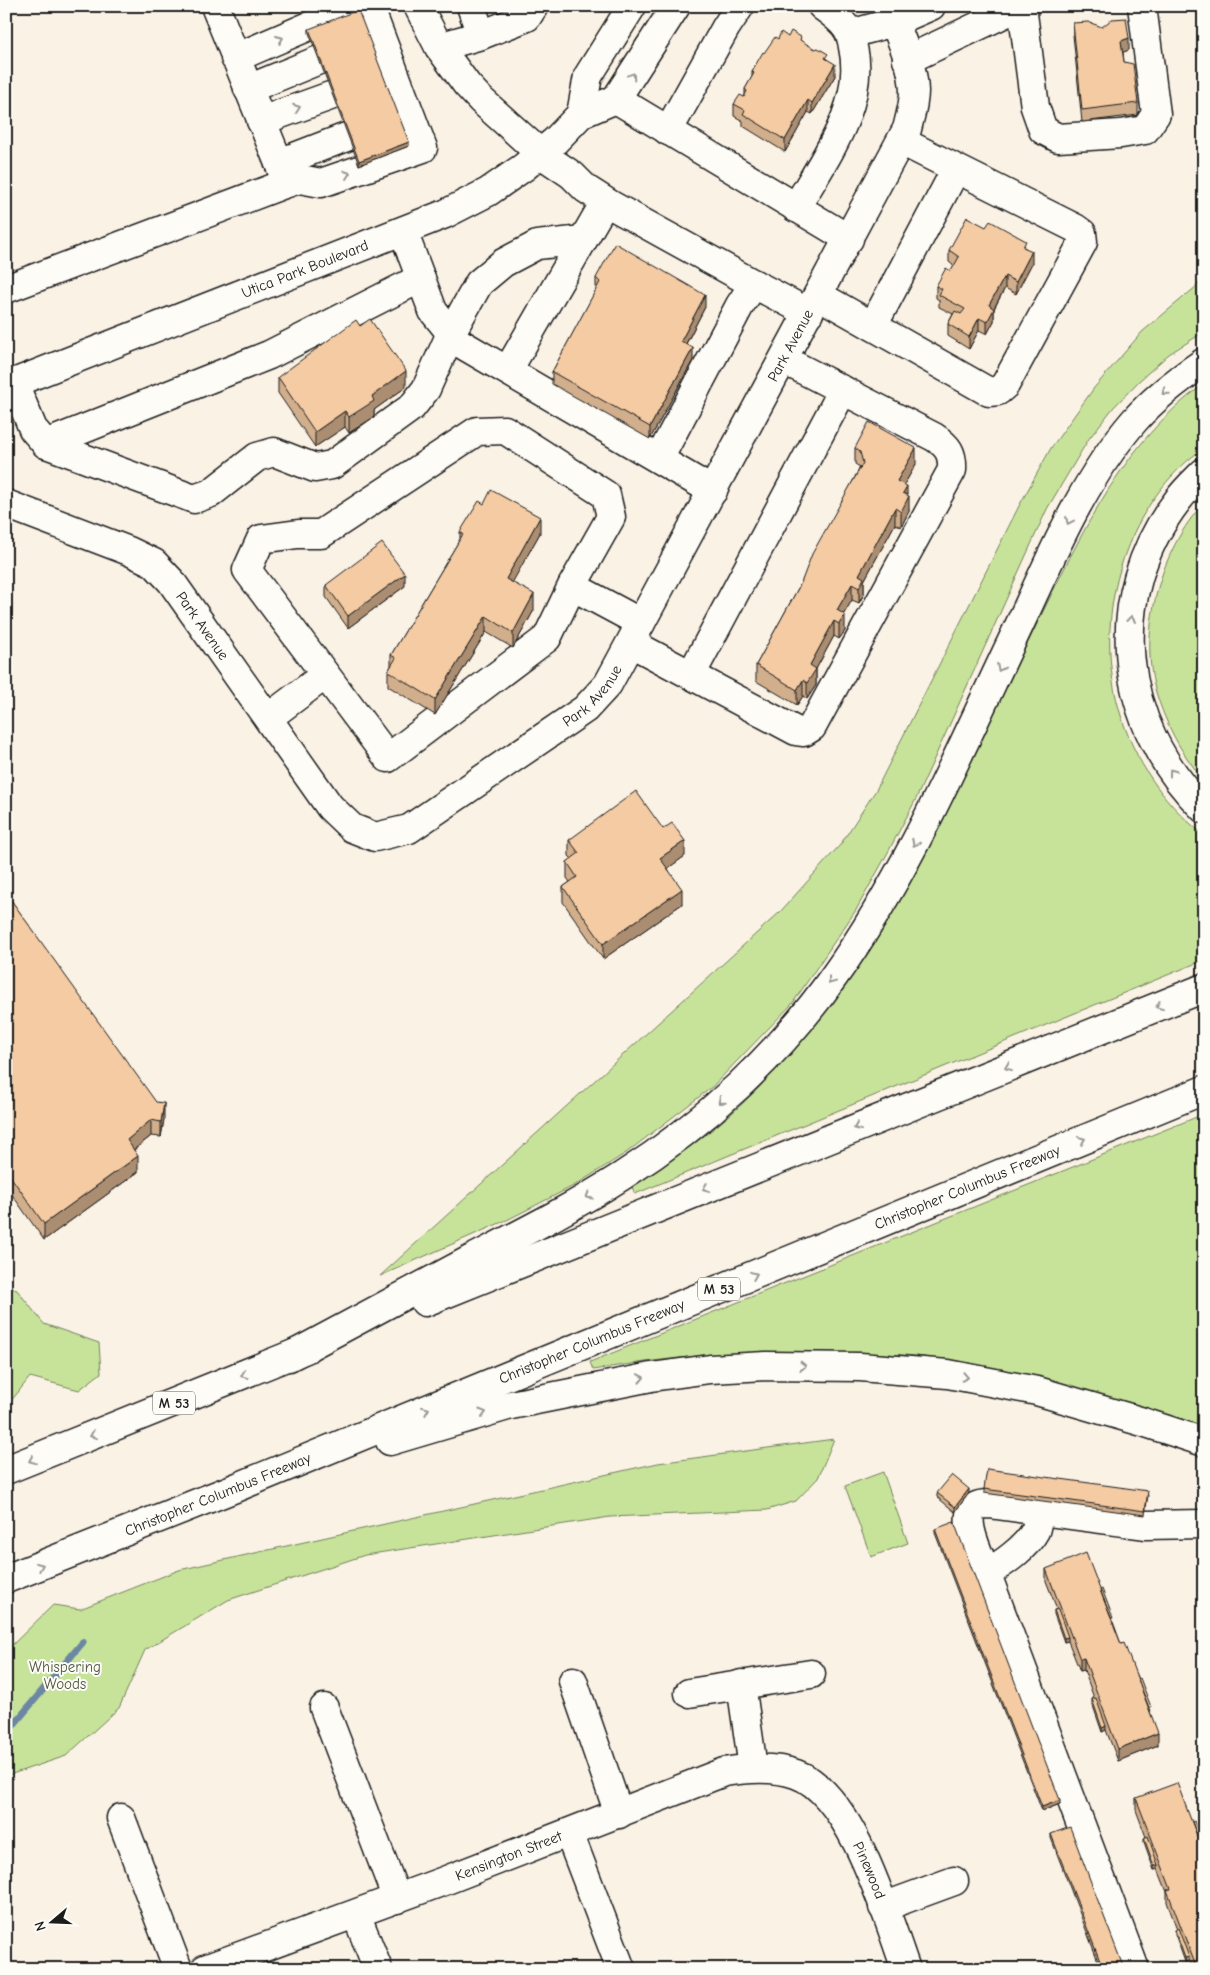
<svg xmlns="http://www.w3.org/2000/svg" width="1210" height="1975" viewBox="0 0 1210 1975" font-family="'Comic Neue',sans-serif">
	<rect width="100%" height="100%" fill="#fbf2e6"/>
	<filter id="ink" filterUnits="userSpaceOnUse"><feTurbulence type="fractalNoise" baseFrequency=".02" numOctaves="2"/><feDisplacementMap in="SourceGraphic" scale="10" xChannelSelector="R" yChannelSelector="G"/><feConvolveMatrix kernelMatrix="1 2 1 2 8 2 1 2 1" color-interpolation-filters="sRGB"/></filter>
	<g filter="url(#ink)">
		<path fill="#c7e39a" stroke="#72805b" d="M 1204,276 L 1204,332 L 1169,354 L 1139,381 L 1113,408 L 1088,440 L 1047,509 L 916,799 L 886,856 L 856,910 L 792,1004 L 712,1087 L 626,1153 L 577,1184 L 509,1219 L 380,1276 L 780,912 L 840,845 L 876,790 L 1019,506 L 1051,448 L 1094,388 L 1142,332 L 1197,286 Z
			M 1204,384 L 1204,448 C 1172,470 1147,503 1131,539 C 1086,643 1113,764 1204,835 L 1204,960 L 635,1194 L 632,1187 C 667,1164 701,1140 732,1113 C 769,1081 798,1042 827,1004 C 857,963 886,923 910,878 C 948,801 987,724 1025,648 C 1073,553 1115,448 1204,384 Z
			M 1204,503 L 1204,780 C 1181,754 1165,723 1155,689 C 1139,629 1161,548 1204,503 Z
			M 1204,1114 L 1204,1426 C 1110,1396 1015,1370 917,1356 C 896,1354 874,1354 853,1353 C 765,1349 679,1355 593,1370 L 590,1362 Z
			M 6,1286 L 17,1290 L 44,1324 L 99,1343 L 101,1373 L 79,1390 L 30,1377 L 11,1401 L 6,1401 Z
			M 834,1439 L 818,1478 L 796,1501 L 767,1510 L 610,1517 L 365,1555 L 228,1600 L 145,1650 L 119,1708 L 66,1756 L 6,1776 L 6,1651 L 53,1605 L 80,1609 L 179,1570 L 658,1463 Z
			M 883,1472 L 908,1543 L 871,1557 L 845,1486 Z"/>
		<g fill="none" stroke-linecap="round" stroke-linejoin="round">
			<path stroke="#6c87a2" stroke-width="7" d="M 6,1734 L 83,1642"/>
			<defs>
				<g id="minor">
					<path d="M 215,6 L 287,183"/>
					<path d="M 418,6 L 439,47 L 467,85 L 481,100 L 541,154 L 572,175 L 586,189 L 611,205 L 754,284 L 740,305 L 659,459"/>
					<path d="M 471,6 L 481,35"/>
					<path d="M 1022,6 L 1035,107 L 1043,130 L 1058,138 L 1121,134 L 1145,130 L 1156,114 L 1142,6"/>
					<path d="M 850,34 L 894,22 L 931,6"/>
					<path d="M 439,47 L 481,35 L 527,17 L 534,6"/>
					<path d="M 235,58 L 356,6"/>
					<path d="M 907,60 L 1020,6"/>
					<path d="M 248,89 L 319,60"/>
					<path d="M 616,99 L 849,239"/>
					<path d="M 581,114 L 588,76 L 632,6"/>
					<path d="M 261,121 L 333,95"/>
					<path d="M 668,131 L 726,27 L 740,6"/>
					<path d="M 279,163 L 349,136"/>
					<path d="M 796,208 C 823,160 866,105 853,47 C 852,39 850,32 845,26 C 839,18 830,12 822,6"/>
					<path d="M 403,231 L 433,311 L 458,342 L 713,491"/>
					<path d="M 754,284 L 809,313"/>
					<path d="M 6,289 L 287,183 L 300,179 L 321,183 L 423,148 L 369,6"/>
					<path d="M 818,295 L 989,392 L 998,391 L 1005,385 L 1083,242 L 1082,233 L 1075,228 L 901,141"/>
					<path d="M 873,326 L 956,169"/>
					<path d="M 508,370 L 605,202"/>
					<path d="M 14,383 L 33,429 L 46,444 L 194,499 L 211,493 L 257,457 L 274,452 L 315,468 L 332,465 L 412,407 L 426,389 L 451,333 L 479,283 L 503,263 L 537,245 L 583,240"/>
					<path id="s1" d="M 6,386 L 445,214 L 488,192 L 524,167 L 555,141 L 581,114 L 616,99 L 676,6"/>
					<path d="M 46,444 L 269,355 L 421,278"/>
					<path id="s2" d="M 6,504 L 129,551 L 154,563 L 171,581 L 330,807 L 352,828 L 375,837 L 409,829 L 585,709 L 608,684 L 907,129 C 910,117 914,104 914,91 C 913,62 898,33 888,6"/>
					<path d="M 572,586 L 611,517 L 606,495 L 505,430 L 477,431 L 321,534 L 298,534 L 261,539 L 247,570 L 388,758 L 547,638 L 572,586 L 641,623"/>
					<path d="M 631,643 L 796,731 L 804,732 L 812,727 L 952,470 C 953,453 948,446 934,437 L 784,360"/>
					<path d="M 691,675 L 843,390"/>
					<path d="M 268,718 L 325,675"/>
					<path d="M 1038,1511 C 1037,1517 1038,1525 1035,1531 C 1027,1546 1002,1566 986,1572 L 1135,1969"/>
					<path d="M 986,1572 C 981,1558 958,1515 977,1506 C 980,1504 986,1504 989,1504 L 1145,1525 L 1204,1524"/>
					<path d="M 573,1681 L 619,1814"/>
					<path d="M 741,1684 L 753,1768"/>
					<path d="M 689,1693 L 811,1674"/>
					<path d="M 324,1708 L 397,1899"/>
					<path d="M 121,1818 L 178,1969"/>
					<path d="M 569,1833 L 621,1969"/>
					<path d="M 883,1907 L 954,1881"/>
					<path d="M 356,1914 L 378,1969"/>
					<path id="s3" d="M 205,1969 L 444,1881 L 724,1772 C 748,1768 773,1766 796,1774 C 852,1793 887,1917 906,1969"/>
				</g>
				<g id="highway">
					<path d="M 1204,472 C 1195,481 1185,490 1178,500 C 1103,597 1118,725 1204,809"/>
					<path d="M 425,1302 L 1204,988"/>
					<path d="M 289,1357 C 349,1325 409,1293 468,1261 C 520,1234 572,1208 622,1176 C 704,1124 779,1055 835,975 C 907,874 956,759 1009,647 C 1046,570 1078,486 1134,421 C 1154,398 1179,379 1204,362"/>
					<path d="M 390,1441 L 511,1405 L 651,1377 L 710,1369 L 766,1366 L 860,1367 L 948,1374 L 1037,1391 L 1143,1422 L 1204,1442"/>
					<path d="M 6,1470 L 306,1349"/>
					<path id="s4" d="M 6,1579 L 235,1488 L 1204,1090"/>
				</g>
			</defs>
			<use href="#minor" stroke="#1c1c1c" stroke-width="31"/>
			<use href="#highway" stroke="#1c1c1c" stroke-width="31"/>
			<use href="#minor" stroke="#fdfcf7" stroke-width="28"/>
			<use href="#highway" stroke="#fdfcf7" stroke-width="28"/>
		</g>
		<path fill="#d2af8c" stroke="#1c1c1c" d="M 1073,23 L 1129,50 L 1123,52 L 1124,62 L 1138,103 L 1138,115 L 1082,122 L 1073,35 Z
			M 309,29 L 409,146 L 359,165 L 309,33 Z
			M 788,37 L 801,41 L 828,60 L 835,76 L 812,114 L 808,112 L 785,152 L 743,126 L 743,121 L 734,116 L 734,104 L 744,97 L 745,95 L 745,89 L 752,77 L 752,71 L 778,39 Z
			M 1026,248 L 1032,263 L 1016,294 L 1005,288 L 994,309 L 994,321 L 987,334 L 979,330 L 969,349 L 948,336 L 948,324 L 953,314 L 939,307 L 939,300 L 936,298 L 936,286 L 951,271 L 954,266 L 949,262 L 949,250 Z
			M 596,278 L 705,307 L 686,344 L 693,360 L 650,439 L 552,384 L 552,372 L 596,290 Z
			M 278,377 L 406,387 L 374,410 L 374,417 L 349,433 L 345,427 L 315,447 L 278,393 Z
			M 855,448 L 916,464 L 904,485 L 907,495 L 909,511 L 901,527 L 895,524 L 864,581 L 864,594 L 859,603 L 852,600 L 843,615 L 845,631 L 839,639 L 834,636 L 816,669 L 816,685 L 807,699 L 803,696 L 797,705 L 756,681 L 756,665 L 801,583 L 860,467 L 855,464 Z
			M 460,532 L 540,533 L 512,582 L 534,610 L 513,648 L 486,632 L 435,715 L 388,686 L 388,671 L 391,666 L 391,655 L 460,539 Z
			M 326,585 L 405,586 L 348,628 L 326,597 Z
			M 663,829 L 685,856 L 668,868 L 682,904 L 603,959 L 563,902 L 563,887 L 570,882 L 567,878 L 567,862 L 572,859 L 569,856 L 569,840 Z
			M 6,893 L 164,1119 L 161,1137 L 151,1136 L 134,1150 L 138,1172 L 44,1240 L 6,1186 Z
			M 984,1489 L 1148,1495 L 1145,1515 L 984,1493 Z
			M 937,1493 L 969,1493 L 955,1512 L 937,1497 Z
			M 935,1529 L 1060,1804 L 1042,1811 L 935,1533 Z
			M 1046,1569 L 1113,1622 L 1121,1644 L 1138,1679 L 1151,1711 L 1150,1711 L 1158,1745 L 1118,1761 L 1106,1730 L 1102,1732 L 1092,1703 L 1092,1699 L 1094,1698 L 1084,1670 L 1080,1671 L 1068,1641 L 1064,1642 L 1054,1614 L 1054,1610 L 1057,1609 L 1046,1581 Z
			M 1204,1580 L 1204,1605 L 1200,1594 L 1200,1582 Z
			M 1136,1798 L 1192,1822 L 1204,1969 L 1192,1969 L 1189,1960 L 1185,1962 L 1175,1934 L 1175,1930 L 1177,1929 L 1167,1902 L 1167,1892 L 1158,1869 L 1154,1870 L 1144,1842 L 1144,1838 L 1146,1837 L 1136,1810 Z
			M 1051,1834 L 1124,1969 L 1101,1969 L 1051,1838 Z"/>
		<path fill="#ab8e72" stroke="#1c1c1c" d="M 1129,38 L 1129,50 L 1121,53 L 1121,41 Z
			M 835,64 L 835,76 L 812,114 L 812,103 Z
			M 808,100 L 808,112 L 785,152 L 785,140 Z
			M 409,142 L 409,146 L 359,165 L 359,161 Z
			M 1032,251 L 1032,263 L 1016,294 L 1016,282 Z
			M 1005,276 L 1005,288 L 989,317 L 989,305 Z
			M 705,295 L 705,307 L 681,353 L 681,341 Z
			M 994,309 L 994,321 L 987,334 L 987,322 Z
			M 979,318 L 979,330 L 969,349 L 969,337 Z
			M 693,348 L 693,360 L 650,439 L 650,427 Z
			M 406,371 L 406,387 L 374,410 L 374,417 L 349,433 L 349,417 L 372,396 Z
			M 345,411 L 345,427 L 315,447 L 315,432 Z
			M 916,448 L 916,464 L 897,497 L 897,481 Z
			M 907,486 L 907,500 L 909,496 L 909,511 L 901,527 L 901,512 L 903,493 Z
			M 895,508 L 895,524 L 864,581 L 864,594 L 859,603 L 859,575 Z
			M 540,517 L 540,533 L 506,594 L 506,579 Z
			M 405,574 L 405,586 L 348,628 L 348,616 Z
			M 852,584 L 852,600 L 838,624 L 837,610 Z
			M 534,594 L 534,610 L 513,648 L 513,633 Z
			M 845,615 L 845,631 L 839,639 L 839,624 Z
			M 486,616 L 486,632 L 435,715 L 435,700 Z
			M 834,621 L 834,636 L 816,669 L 816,685 L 807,699 L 807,683 L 810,665 Z
			M 803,680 L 803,696 L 797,705 L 797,690 Z
			M 685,841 L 685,856 L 660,874 L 660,858 Z
			M 682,889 L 682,904 L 603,959 L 603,944 Z
			M 164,1103 L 164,1119 L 161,1137 L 161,1122 Z
			M 151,1120 L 151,1136 L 127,1155 L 127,1140 Z
			M 138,1156 L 138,1172 L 44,1240 L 44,1224 Z
			M 969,1489 L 969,1493 L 955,1512 L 955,1507 Z
			M 1068,1637 L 1068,1641 L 1064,1642 L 1064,1638 Z
			M 1084,1658 L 1084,1670 L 1080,1671 L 1080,1659 Z
			M 1106,1726 L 1106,1730 L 1102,1732 L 1102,1728 Z
			M 1158,1733 L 1158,1745 L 1118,1761 L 1118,1749 Z
			M 1060,1800 L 1060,1804 L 1042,1811 L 1042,1807 Z
			M 1158,1865 L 1158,1869 L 1154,1870 L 1154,1866 Z
			M 1189,1957 L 1189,1961 L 1185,1962 L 1185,1958 Z"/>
		<path fill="#f4cba3" stroke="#1c1c1c" d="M 358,10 L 409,142 L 359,161 L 309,29 Z
			M 1126,18 L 1129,38 L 1121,41 L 1124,62 L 1133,64 L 1138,103 L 1082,110 L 1073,23 L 1088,22 L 1102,27 L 1112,19 Z
			M 791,31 L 801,37 L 800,40 L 815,49 L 818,48 L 828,54 L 825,58 L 835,64 L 812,103 L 808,100 L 785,140 L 743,114 L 745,110 L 734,104 L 740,95 L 744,97 L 747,91 L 745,89 L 754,73 L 752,71 L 763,52 L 764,53 L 775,37 L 778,39 L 781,32 L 788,37 Z
			M 967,217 L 986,227 L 990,221 L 1026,241 L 1023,247 L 1032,251 L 1016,282 L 1005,276 L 989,305 L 994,309 L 987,322 L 979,318 L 969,337 L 948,324 L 955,311 L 961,314 L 965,309 L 939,295 L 942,289 L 936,286 L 946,268 L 951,271 L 959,257 L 949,250 Z
			M 615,243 L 705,295 L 681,341 L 693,348 L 650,427 L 552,372 L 600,282 L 596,278 Z
			M 370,319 L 406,371 L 372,396 L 374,401 L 349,417 L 345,411 L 315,432 L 278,377 L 356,320 L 360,326 Z
			M 869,422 L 916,448 L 897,481 L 907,486 L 903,493 L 909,496 L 901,512 L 895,508 L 859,575 L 864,578 L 859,588 L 852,584 L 837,610 L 845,615 L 839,624 L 834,621 L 810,665 L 816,669 L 807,683 L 803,680 L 797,690 L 756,665 L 801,583 L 812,554 L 863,463 L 860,452 L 855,448 Z
			M 491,490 L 540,517 L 506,579 L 534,594 L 513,633 L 486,616 L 435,700 L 388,671 L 396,658 L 391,655 L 463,534 L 460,532 L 479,501 L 484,504 Z
			M 382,543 L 405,574 L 348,616 L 326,585 Z
			M 636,791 L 663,829 L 672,823 L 685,841 L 660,858 L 682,889 L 603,944 L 563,887 L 577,877 L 567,862 L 579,853 L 569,840 Z
			M 6,893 L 156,1102 L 164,1103 L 161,1122 L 151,1120 L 127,1140 L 138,1156 L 44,1224 L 6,1170 Z
			M 987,1469 L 1148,1491 L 1145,1511 L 984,1489 Z
			M 952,1475 L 969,1489 L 955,1507 L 937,1493 Z
			M 954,1522 L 1060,1800 L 1042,1807 L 935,1529 Z
			M 1086,1553 L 1121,1644 L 1124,1643 L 1158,1733 L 1118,1749 L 1084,1658 L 1080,1659 L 1046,1569 Z
			M 1204,1580 L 1204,1593 L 1200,1582 Z
			M 1102,1589 L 1113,1618 L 1111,1618 L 1100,1590 Z
			M 1058,1609 L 1068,1637 L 1064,1638 L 1054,1610 Z
			M 1140,1678 L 1151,1707 L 1149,1708 L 1138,1679 Z
			M 1096,1698 L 1106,1726 L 1102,1728 L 1092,1699 Z
			M 1177,1783 L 1204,1854 L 1204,1969 L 1197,1969 L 1167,1890 L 1171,1889 L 1136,1798 Z
			M 1194,1821 L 1204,1847 L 1204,1850 L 1203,1850 L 1192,1822 Z
			M 1070,1827 L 1124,1969 L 1103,1969 L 1051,1834 Z
			M 1148,1836 L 1158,1865 L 1154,1866 L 1144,1838 Z
			M 1178,1928 L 1189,1957 L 1185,1958 L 1175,1930 Z
			M 1093,1961 L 1096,1969 L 1083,1969 L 1082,1965 Z"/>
		<defs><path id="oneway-chevron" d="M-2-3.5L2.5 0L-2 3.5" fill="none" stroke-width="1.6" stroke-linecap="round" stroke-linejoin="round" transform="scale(1.25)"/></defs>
		<g stroke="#989794">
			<use href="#oneway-chevron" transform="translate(280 39) rotate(-23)"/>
			<use href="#oneway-chevron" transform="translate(632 76) rotate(-56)"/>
			<use href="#oneway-chevron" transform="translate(297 108) rotate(-20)"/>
			<use href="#oneway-chevron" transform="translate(347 174) rotate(-19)"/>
			<use href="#oneway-chevron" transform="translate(1165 392) rotate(140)"/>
			<use href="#oneway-chevron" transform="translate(1069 521) rotate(115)"/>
			<use href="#oneway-chevron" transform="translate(1131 619) rotate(-84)"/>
			<use href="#oneway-chevron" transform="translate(1000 668) rotate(115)"/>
			<use href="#oneway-chevron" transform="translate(1172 772) rotate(-126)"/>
			<use href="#oneway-chevron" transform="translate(915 843) rotate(117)"/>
			<use href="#oneway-chevron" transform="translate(831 981) rotate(127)"/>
			<use href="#oneway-chevron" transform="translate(1159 1006) rotate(158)"/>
			<use href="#oneway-chevron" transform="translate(1008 1067) rotate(158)"/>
			<use href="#oneway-chevron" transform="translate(721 1101) rotate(139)"/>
			<use href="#oneway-chevron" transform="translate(857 1127) rotate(158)"/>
			<use href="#oneway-chevron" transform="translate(1082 1140) rotate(-22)"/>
			<use href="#oneway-chevron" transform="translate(706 1188) rotate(158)"/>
			<use href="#oneway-chevron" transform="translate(589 1196) rotate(149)"/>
			<use href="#oneway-chevron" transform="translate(754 1275) rotate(-22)"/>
			<use href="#oneway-chevron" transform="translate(803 1366)"/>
			<use href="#oneway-chevron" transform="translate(244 1375) rotate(158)"/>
			<use href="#oneway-chevron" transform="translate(965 1377) rotate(11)"/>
			<use href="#oneway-chevron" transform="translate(641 1378) rotate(-11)"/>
			<use href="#oneway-chevron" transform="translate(426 1410) rotate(-22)"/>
			<use href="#oneway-chevron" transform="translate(483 1413) rotate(-17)"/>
			<use href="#oneway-chevron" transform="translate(93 1435) rotate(158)"/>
			<use href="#oneway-chevron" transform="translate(32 1460) rotate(158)"/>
			<use href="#oneway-chevron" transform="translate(40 1566) rotate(-22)"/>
		</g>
	</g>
	<g text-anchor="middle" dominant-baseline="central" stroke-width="4" stroke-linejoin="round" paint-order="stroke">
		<g fill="#fdfcf7" stroke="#605f5e" stroke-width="1">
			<rect x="698" y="1277.5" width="42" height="23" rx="4"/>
			<rect x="153" y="1391.5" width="42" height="23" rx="4"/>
		</g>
		<g font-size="14" font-weight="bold" fill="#1c1c1c">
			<text x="719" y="1289">M 53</text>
			<text x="174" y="1403">M 53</text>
		</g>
		<g font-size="15" fill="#1c1c1c" stroke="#fdfcf7">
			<text stroke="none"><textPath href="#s1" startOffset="321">Utica Park Boulevard</textPath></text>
			<text stroke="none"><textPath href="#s2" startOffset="1182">Park Avenue</textPath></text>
			<text stroke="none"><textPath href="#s2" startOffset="239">Park Avenue</textPath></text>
			<text stroke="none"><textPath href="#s2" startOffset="778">Park Avenue</textPath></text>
			<text stroke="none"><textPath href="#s4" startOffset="1038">Christopher Columbus Freeway</textPath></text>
			<text stroke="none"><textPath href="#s4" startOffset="632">Christopher Columbus Freeway</textPath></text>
			<text stroke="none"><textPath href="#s4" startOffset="228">Christopher Columbus Freeway</textPath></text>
			<text stroke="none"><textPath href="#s3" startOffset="324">Kensington Street</textPath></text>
			<text stroke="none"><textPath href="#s3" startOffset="752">Pinewood</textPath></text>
		</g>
		<g font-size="15" fill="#4f5842" stroke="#fdfcf7">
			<text x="65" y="1667">Whispering<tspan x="65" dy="17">Woods</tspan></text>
		</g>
	</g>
	<rect width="1210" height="1975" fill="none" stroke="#fdfcf7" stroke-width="25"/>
	<rect x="12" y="12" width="1185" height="1950" fill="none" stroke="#1c1c1c" stroke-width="2" filter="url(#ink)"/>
	<g transform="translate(52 1922) rotate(251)" stroke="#fdfcf7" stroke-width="4" paint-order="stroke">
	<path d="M0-4L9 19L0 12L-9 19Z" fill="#1c1c1c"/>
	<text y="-8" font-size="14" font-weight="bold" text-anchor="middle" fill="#1c1c1c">N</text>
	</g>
</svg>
